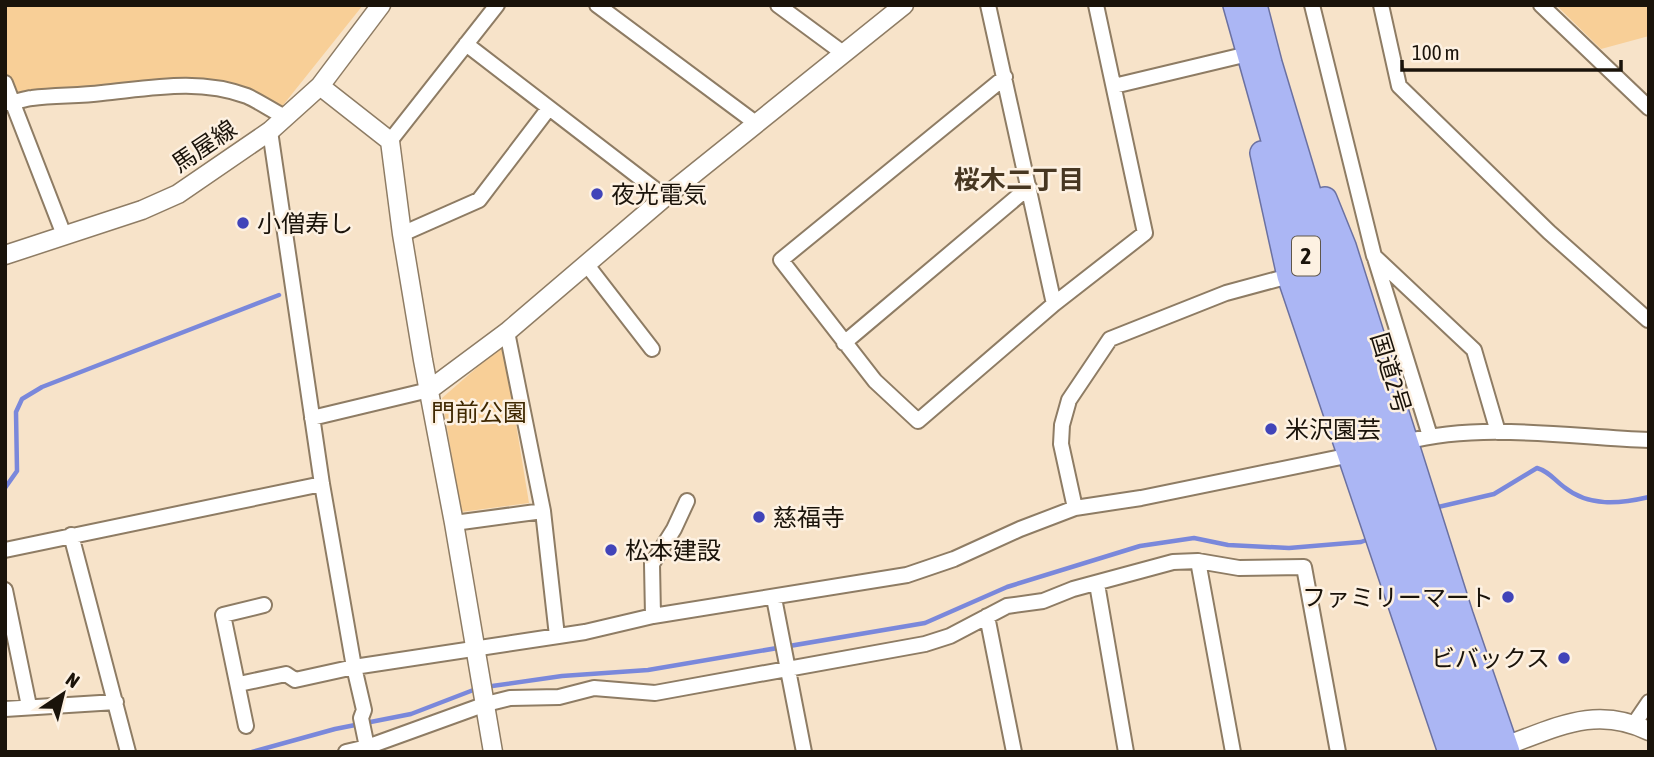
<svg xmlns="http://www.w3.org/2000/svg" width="1654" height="757" viewBox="0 0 1654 757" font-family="'Asap Condensed','Noto Sans JP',sans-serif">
	<rect width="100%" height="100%" fill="#f7e3c9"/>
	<path fill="#f8cf97" d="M 5,5 L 363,5 L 280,109 L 249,88 L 194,79 L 16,101 L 5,72 Z
		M 1556,5 L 1649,5 L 1649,36 L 1601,49 Z
		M 503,345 L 529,503 L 461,512 L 442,398 Z"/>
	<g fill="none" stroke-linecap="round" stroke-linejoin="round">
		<path stroke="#7a88db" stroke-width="4.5" d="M 5,488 L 17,471 L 16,412 L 22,399 L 42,387 L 279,295
			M 1434,508 L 1494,494 L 1537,468 C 1550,472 1553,479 1564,487 C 1589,507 1619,504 1649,497
			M 485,687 L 562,676 L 648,670 L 925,623 L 1007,587 L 1140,546 L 1194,538 L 1228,545 L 1289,548 L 1361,542 L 1369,539
			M 252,752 L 335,729 L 411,714 L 476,689"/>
		<defs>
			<path id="minor" d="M 597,5 L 757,124
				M 778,5 L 843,53
				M 988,5 L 1054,304
				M 1312,5 L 1374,256 L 1474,350 L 1498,432
				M 1381,5 L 1399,86 L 1549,232 L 1648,320 L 1649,319
				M 1541,5 L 1649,108
				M 466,44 L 665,197
				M 1005,77 L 781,260 L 875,381 L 918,421 L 1054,304 L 1145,233 L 1096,5
				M 5,83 L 64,235
				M 1114,86 L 1248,54
				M 5,103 C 15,103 22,99 32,98 C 55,95 79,96 102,93 C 151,88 199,78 247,96 C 260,102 273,111 285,117
				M 270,131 L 322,484 L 354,667 L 364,710 L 361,718 L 367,747
				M 390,141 L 497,5
				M 402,234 L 479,200 L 549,108
				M 1375,258 L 1430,436
				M 587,265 L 652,349
				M 507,332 L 543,511 L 557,636
				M 844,343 L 1029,187
				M 312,418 L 429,390
				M 1405,442 C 1484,422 1569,437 1649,440
				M 1075,508 L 1061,444 L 1062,425 L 1069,400 L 1110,339 L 1226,293 L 1289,276
				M 454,523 L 543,511
				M 71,535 L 128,752
				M 5,550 L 322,484
				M 1198,561 L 1239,568 L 1304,567 L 1338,752
				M 1097,584 L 1126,752
				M 5,590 L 29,706
				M 774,598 L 804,752
				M 653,616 L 652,564 L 674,529 L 687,501
				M 987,616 L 1014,752
				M 239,684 L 286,674 L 295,680 L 354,667 L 585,632 L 653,616 L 907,575 L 954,559 L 1020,529 L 1075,508 L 1141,498 L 1351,455
				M 5,709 L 116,702
				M 1634,724 L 1649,702
				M 246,726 L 223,615 L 264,605
				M 346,752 L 367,747 L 486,704 L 510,698 L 559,697 L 594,688 L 655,693 L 925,644 L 950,636 L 1007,606 L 1043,601 L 1073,589 L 1173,562 L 1198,561 L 1233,752"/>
			<path id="tertiary" d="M 320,86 L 390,141 L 402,234 L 423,360 L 454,523 L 493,752
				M 5,255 L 142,210 L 178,194 L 270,131 L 320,86 L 381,5
				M 429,390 L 507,332 L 665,197 L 904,5
				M 1496,749 C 1551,731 1592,703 1649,731"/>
			<path id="trunk" d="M 1235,5 L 1310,271 L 1416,601 L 1469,752
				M 1255,5 L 1270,63 L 1401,498 L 1489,752
				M 1262,153 L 1289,276 L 1450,752
				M 1325,199 L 1344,246 L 1461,615 L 1508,752"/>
		</defs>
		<use href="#minor" stroke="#8e7c64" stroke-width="18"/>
		<use href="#tertiary" stroke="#8e7c64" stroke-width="21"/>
		<use href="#trunk" stroke="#6b71a1" stroke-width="26"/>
		<use href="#minor" stroke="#fff" stroke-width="14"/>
		<use href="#tertiary" stroke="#fff" stroke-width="18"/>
		<use href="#trunk" stroke="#abb6f4" stroke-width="23"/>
	</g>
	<g fill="#4144b9" stroke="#fdf1e2" stroke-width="2.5">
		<circle cx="597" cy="194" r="7"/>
		<circle cx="243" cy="223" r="7"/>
		<circle cx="1271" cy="429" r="7"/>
		<circle cx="759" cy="517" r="7"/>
		<circle cx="611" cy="550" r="7"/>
		<circle cx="1508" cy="597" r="7"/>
		<circle cx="1564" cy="658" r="7"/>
	</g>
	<g text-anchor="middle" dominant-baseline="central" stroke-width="5" stroke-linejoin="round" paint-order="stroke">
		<rect fill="#fdf1e2" stroke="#5e564b" stroke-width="2" x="1292" y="236.5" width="28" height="39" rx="5"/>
		<g font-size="23" font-weight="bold" fill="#1a130a">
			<text x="1306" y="256">2</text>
		</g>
		<g font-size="24" fill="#1a130a" stroke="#fdf1e2">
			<text transform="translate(204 146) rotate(-34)">馬屋線</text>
			<text transform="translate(1391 373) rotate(73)">国道2号</text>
		</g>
		<g font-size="24" fill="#1a130a" stroke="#fdf1e2" text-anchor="start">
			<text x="611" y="194">夜光電気</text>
			<text x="257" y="223">小僧寿し</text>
			<text x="1285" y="429">米沢園芸</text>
			<text x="773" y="517">慈福寺</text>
			<text x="625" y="550">松本建設</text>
			<text x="1494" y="597" text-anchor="end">ファミリーマート</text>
			<text x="1550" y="658" text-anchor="end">ビバックス</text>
		</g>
		<g font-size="24" fill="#3f2801" stroke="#fdf1e2">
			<text x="479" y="412">門前公園</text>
		</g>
		<g font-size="26" font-weight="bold" fill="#473722" stroke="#fdf1e2">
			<text x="1019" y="180">桜木二丁目</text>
		</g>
	</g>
	<rect width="1654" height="757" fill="none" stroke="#1a130a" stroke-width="14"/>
	<g transform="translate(63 694) rotate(35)" stroke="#fdf1e2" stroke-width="5" paint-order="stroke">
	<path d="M0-5L12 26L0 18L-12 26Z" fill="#1a130a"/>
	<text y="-10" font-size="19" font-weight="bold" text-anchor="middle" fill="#1a130a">N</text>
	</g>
	<path d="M1402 60v10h219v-10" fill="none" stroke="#1a130a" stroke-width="3.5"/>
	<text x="1412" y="60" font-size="21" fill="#1a130a" stroke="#fdf1e2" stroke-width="5" paint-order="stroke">100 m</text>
</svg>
